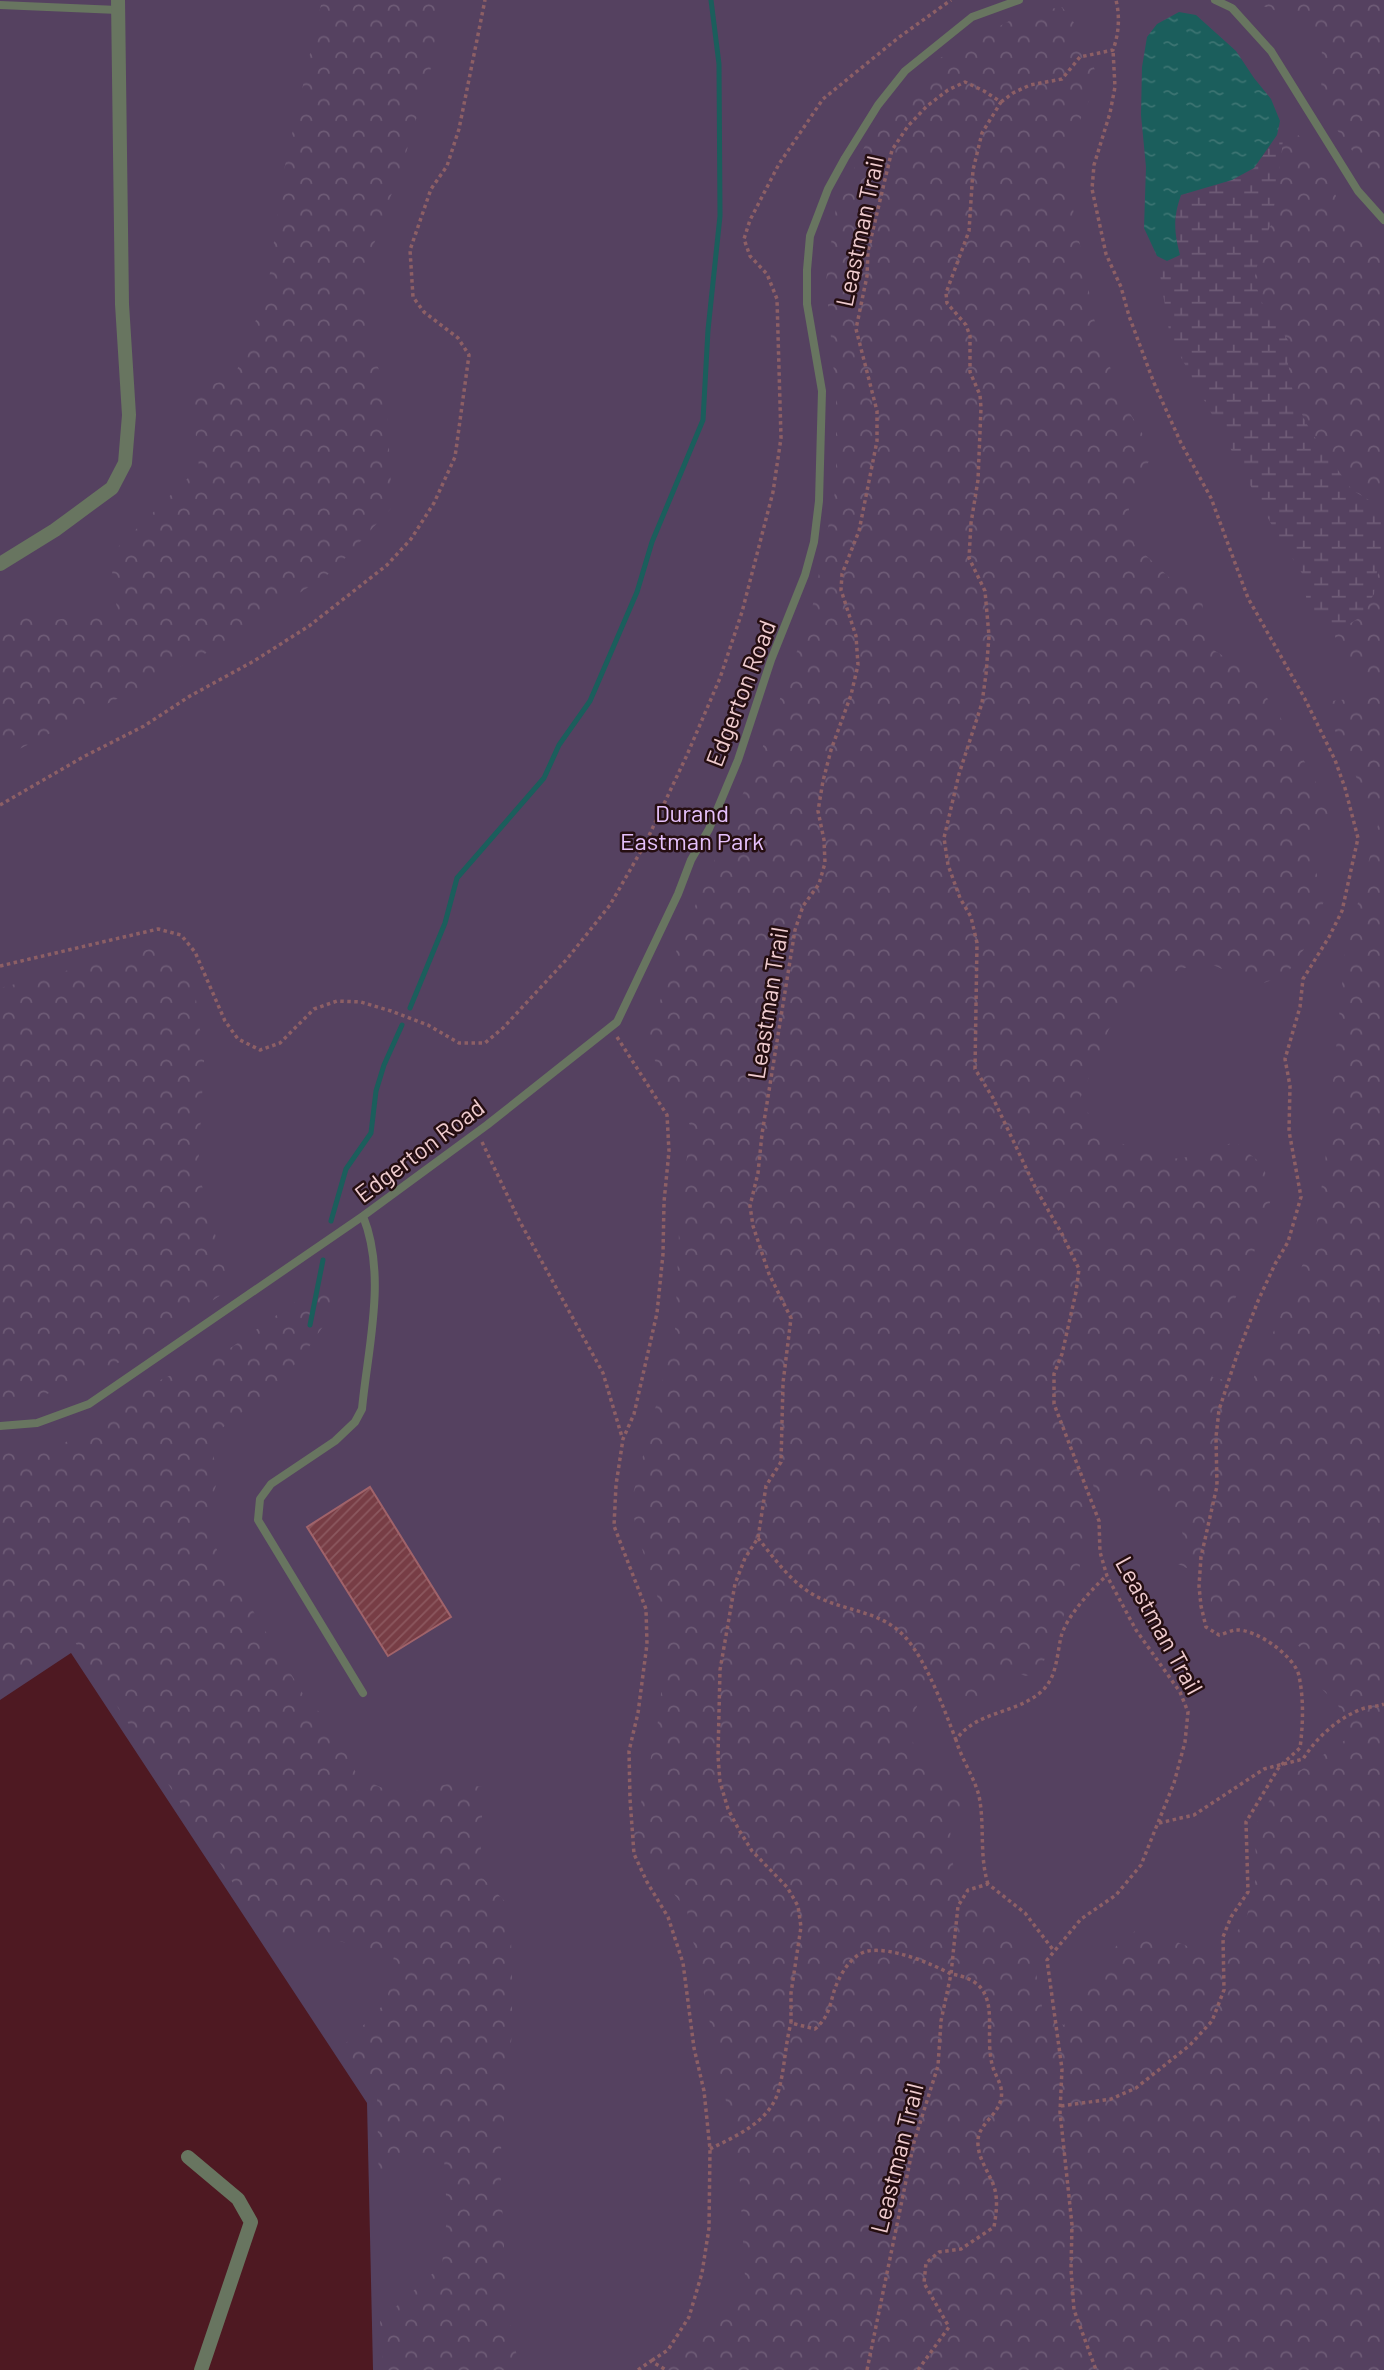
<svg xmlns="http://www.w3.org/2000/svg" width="1384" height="2370" viewBox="0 0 1384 2370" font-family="Barlow,sans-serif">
	<defs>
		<pattern id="forest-crowns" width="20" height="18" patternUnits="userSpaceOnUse" patternTransform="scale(1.75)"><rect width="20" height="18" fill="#554160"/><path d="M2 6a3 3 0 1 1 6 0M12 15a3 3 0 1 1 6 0" fill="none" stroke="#6e5b76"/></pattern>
		<pattern id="wetland-marsh" width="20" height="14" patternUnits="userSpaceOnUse" patternTransform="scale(1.75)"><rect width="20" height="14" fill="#554160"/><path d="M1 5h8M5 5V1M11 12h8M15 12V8" fill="none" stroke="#6e5b76"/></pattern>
		<pattern id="water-ripples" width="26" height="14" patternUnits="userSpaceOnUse" patternTransform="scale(1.75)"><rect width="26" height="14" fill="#1b5e5c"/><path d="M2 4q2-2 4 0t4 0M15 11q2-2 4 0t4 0" fill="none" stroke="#3c7472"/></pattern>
		<pattern id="building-hatch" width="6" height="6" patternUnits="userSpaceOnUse" patternTransform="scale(1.75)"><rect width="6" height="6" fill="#773d45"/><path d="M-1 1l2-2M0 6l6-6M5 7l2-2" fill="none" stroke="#8b585f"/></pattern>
	</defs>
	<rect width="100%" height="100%" fill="#4e1922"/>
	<path fill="#554160" d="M 0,0 L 1384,0 L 1384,2370 L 373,2370 L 367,2103 L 71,1653 L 0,1700 Z"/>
	<path fill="url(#forest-crowns)" fill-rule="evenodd" d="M 322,0 L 441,0 L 430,73 L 406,153 L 367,264 L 366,331 L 386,391 L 391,485 L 395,504 L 333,571 L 214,649 L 0,759 L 0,626 L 19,615 L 55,620 L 117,610 L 110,555 L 199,467 L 191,390 L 234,378 L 268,288 L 282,179 Z
		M 1247,0 L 1384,0 L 1384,194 L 1321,108 L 1322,39 L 1285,14 Z
		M 1062,7 L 1085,37 L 1098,81 L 1063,157 L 1096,328 L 1122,400 L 1154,453 L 1127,497 L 1134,544 L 1176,584 L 1201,591 L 1207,646 L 1249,672 L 1279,715 L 1331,810 L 1307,846 L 1325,898 L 1309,942 L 1286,975 L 1258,985 L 1204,961 L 1157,978 L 1109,1029 L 1079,1101 L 1106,1136 L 1140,1152 L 1180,1159 L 1235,1142 L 1263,1165 L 1272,1196 L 1250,1265 L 1223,1326 L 1224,1350 L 1212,1377 L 1250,1386 L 1315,1236 L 1327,1146 L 1345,953 L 1378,825 L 1322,702 L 1377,696 L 1384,701 L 1384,2370 L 663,2370 L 746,2296 L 739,2165 L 687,1911 L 633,1840 L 657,1729 L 668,1630 L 637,1533 L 631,1502 L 675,1332 L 680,1208 L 691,1127 L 646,1044 L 678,946 L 762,749 L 812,609 L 836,487 L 836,396 L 826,281 L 836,207 L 870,135 L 940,58 L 1022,14 ZM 1088,1467 L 1094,1488 L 1102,1500 L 1125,1484 L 1145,1480 L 1173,1502 L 1185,1542 L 1178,1564 L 1210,1579 L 1211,1609 L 1219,1625 L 1255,1622 L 1302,1648 L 1320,1687 L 1338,1705 L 1351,1736 L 1301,1770 L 1285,1776 L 1266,1806 L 1254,1828 L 1257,1873 L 1246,1920 L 1211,1964 L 1187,1946 L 1140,1927 L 1104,1956 L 1097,1980 L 1071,2003 L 1064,2025 L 1044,2018 L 1033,1955 L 1017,1932 L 973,1901 L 954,1874 L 950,1829 L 963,1810 L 953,1779 L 924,1769 L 910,1735 L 920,1693 L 940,1673 L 951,1698 L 970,1702 L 1010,1669 L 1025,1676 L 1038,1673 C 1058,1633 1095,1551 1083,1506 C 1081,1496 1073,1486 1068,1477 Z
		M 1280,121 L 1307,142 L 1343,209 L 1384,256 L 1384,509 L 1352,491 L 1311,432 L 1294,399 L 1288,364 L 1289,343 L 1263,305 L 1254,280 L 1262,245 L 1272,222 L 1283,140 Z
		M 1384,553 L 1384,673 L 1347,672 L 1334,633 C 1350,623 1366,614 1374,595 C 1379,582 1376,568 1384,553 Z
		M 165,945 L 195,992 L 204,1060 L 198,1171 L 230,1289 L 118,1363 L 33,1400 L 0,1405 L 0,988 Z
		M 329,1292 L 337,1306 L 302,1357 L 269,1391 L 207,1440 L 220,1474 L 204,1521 L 226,1570 L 252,1609 L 303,1694 L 335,1730 L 358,1777 L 398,1795 L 452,1783 L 483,1787 L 480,1875 L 509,1906 L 512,1961 L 512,2032 L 500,2160 L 507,2311 L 520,2370 L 383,2370 L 380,2321 L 442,2265 L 447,2216 L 444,2157 L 406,2161 L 379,2184 L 377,2097 L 344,2045 L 387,2001 L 394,1955 L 331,1939 L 271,1941 L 75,1642 L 0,1692 L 0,1459 L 8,1447 L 55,1448 L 97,1425 L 156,1382 L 232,1347 L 295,1302 Z"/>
	<path fill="url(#wetland-marsh)" d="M 1280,121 L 1283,140 L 1272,222 L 1262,245 L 1254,280 L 1263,305 L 1290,343 L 1288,364 L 1294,399 L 1311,432 L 1352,490 L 1384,509 L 1384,553 L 1378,564 L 1374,594 L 1359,618 L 1334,633 L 1309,618 L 1303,575 L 1275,531 L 1170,337 L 1157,256 L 1167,261 L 1180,255 C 1174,231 1173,218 1182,195 L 1210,188 L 1254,168 L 1277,136 Z"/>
	<path fill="url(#water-ripples)" d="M 1179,12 L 1196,15 L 1236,51 L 1254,78 L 1271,99 L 1280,121 L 1277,135 L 1254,168 L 1232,180 L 1181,195 C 1173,218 1174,232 1180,255 L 1167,261 L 1157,256 L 1144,228 L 1146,167 L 1141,115 L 1142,67 L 1147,37 L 1157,24 Z"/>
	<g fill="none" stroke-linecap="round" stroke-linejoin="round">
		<path stroke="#1b5e5c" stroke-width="5" d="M 410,1008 L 445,923 L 457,878 L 544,778 L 559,745 L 590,701 L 637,592 L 652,542 L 703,420 L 708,330 L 720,216 L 719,64 L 711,0
			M 331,1221 L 346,1169 L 371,1133 L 376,1091 L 384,1065 L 402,1025
			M 310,1325 L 323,1260"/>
	</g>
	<path fill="url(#building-hatch)" stroke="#a0636a" stroke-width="2" d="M 370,1487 L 451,1617 L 388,1656 L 307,1527 Z"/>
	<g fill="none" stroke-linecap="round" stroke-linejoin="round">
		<path stroke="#8d5f65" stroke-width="3.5" stroke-dasharray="3.5 3.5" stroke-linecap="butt" d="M 1001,102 L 1013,93 L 1030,85 L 1062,79 L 1080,57 L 1113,50 C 1119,33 1120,17 1116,0
			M 0,805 L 83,757 L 144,726 L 190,696 L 254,661 L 309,626 L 387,565 L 411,539 L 434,503 L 455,457 L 469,355 L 458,338 L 424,312 L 413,297 L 410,250 L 431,189 L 447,166 L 459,129 L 485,0
			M 0,966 L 158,929 L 181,935 L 195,952 L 225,1021 L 238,1039 L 260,1050 L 280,1043 L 314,1009 L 337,1001 L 361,1002 L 391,1011 L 428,1025 L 459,1043 L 485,1043 L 503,1028 L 567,959 L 610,905 L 645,844 L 687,755 L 720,678 L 742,612 L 773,492 L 781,438 L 777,299 L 767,274 L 750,256 L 744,239 L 750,220 L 779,164 L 823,99 L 898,38 L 951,0
			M 617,1037 L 667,1115 L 669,1151 L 664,1202 L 663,1254 L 657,1313 L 634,1414 L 623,1439 L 616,1485 L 614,1526 L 646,1609 L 647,1644 L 638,1713 L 629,1751 L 630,1799 L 634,1854 L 647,1882 L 668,1917 L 683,1963 L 694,2048 L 704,2091 L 710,2149 L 709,2228 L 702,2273 L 689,2317 L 668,2350 L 651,2361
			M 482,1142 L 519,1220 L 603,1373 L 622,1437
			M 758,1538 C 777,1562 795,1588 824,1600 C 853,1612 884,1613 906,1638 C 927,1662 944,1709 956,1740
			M 1159,1823 L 1194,1815 L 1264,1769 L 1303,1759 C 1317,1737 1338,1718 1362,1709 C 1369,1706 1377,1707 1384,1704
			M 988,1884 C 979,1855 985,1826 979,1796 C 975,1779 961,1758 956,1740 C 976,1710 1020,1714 1044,1689 C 1057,1675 1057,1654 1061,1637 C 1066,1617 1091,1590 1106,1576
			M 1061,2106 L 1111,2099 L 1136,2088 L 1190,2045 L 1212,2021 L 1224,1990 L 1223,1937 L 1231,1917 L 1248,1892 L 1246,1822 L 1279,1767 L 1300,1748 C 1303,1725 1304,1700 1299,1676 C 1295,1656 1255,1628 1235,1630 C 1230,1631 1224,1634 1219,1635 L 1206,1627 L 1201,1606 L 1199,1586 L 1201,1557 L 1217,1486 L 1216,1437 L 1219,1410 L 1237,1355 L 1258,1301 L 1275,1264 L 1288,1242 L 1301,1197 L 1289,1131 L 1290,1086 L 1285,1059 L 1300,1007 L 1303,979 L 1329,937 L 1342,911 L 1358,838 L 1345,788 L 1335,760 L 1305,699 L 1248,598 L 1211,498 L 1181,443 L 1154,383 L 1129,316 L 1121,287 L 1106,254 L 1092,189 L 1094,165 L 1110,113 L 1115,87 L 1113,50
			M 710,2149 C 738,2135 771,2121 779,2089 C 785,2067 785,2045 791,2023
			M 638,2370 L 651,2361 L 666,2370
			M 867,2370 L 914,2142 L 938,2066 L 941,2021 L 951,1974 C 930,1963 892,1947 868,1951 C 853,1954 844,1969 838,1981 C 829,2000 833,2013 815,2029 L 791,2023 L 791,1993 L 801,1927 L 798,1906 L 787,1887 L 752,1851 L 739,1830 L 728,1809 L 720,1782 L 718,1756 L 720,1670 L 735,1584 L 745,1558 L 758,1538 L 766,1486 L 781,1462 L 783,1383 L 791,1318 L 769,1274 L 753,1226 L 750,1206 L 758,1173 L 762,1134 L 795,930 L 803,906 L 819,884 L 825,863 L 824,840 L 818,811 L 823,781 L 831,750 L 851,695 L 858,665 L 856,636 L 841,590 L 842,574 L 859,531 L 877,441 L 877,411 L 856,329 L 867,276 L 868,251 L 892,150 L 908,126 L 927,106 L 948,90 L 965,82 L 984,91 L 1001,102 L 982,133 L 973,170 L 969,231 L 946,293 L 947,303 L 966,325 L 970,336 L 970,372 L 980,395 L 981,408 L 978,480 L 971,523 L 969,558 L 985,591 L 989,636 L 986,674 L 982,703 L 959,774 L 944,838 L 948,865 L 960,898 L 971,917 L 977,943 L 975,1069 L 993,1098 L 1036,1189 L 1062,1234 L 1079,1269 L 1076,1292 L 1062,1354 L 1054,1374 L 1054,1404 L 1099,1521 L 1100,1552 L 1107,1576 L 1136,1630 L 1180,1692 L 1188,1712 L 1185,1742 L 1174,1783 L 1141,1865 L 1116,1895 L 1081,1919 L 1047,1960 L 1062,2069 L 1060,2112 L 1072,2225 L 1071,2269 L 1074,2310 L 1096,2370
			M 918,2370 L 949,2327 L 924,2283 L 926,2263 L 939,2252 L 961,2249 L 994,2227 C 996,2214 998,2203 995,2190 C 991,2175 979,2161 978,2145 C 976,2124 997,2118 1001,2099 C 1004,2085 995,2077 992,2064 C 983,2027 1006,1982 951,1974 L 958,1906 L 968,1890 L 988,1884 L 1025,1913 L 1054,1951"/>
		<path stroke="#687560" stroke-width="8" d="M 1215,0 L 1232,8 L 1271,51 L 1358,191 L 1384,220
			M 0,5 L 118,10
			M 0,1426 L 37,1423 L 89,1404 L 363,1216 L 487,1125 L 617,1022 L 678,894 L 691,860 L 709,829 L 738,760 L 771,660 L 805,575 L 814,542 L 819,501 L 822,391 L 807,304 L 807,270 L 810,236 L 828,189 L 845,158 L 878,105 L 905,71 L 972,17 L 1019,0
			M 363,1693 L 258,1520 L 260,1499 L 271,1484 L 335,1441 L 355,1422 L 362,1409 C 368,1346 387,1276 363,1216"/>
		<path stroke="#687560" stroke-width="14" d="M 0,564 L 55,530 L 112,488 L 125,463 L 129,415 L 122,304 L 118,0
			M 188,2157 L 238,2199 L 251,2222 L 201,2370"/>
	</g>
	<g text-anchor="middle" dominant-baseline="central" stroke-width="5" stroke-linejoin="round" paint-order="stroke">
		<g font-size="24" fill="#f0cccf" stroke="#250e11">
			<text transform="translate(859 231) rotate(-78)">Leastman Trail</text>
			<text transform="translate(740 693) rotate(-69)">Edgerton Road</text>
			<text transform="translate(767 1003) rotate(-81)">Leastman Trail</text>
			<text transform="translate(419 1150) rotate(-37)">Edgerton Road</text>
			<text transform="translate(1160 1625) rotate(61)">Leastman Trail</text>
			<text transform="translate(896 2158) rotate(-76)">Leastman Trail</text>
		</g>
		<g font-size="24" fill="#e6c1fc" stroke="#250e11">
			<text x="692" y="812">Durand<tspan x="692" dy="28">Eastman Park</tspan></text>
		</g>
	</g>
</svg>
